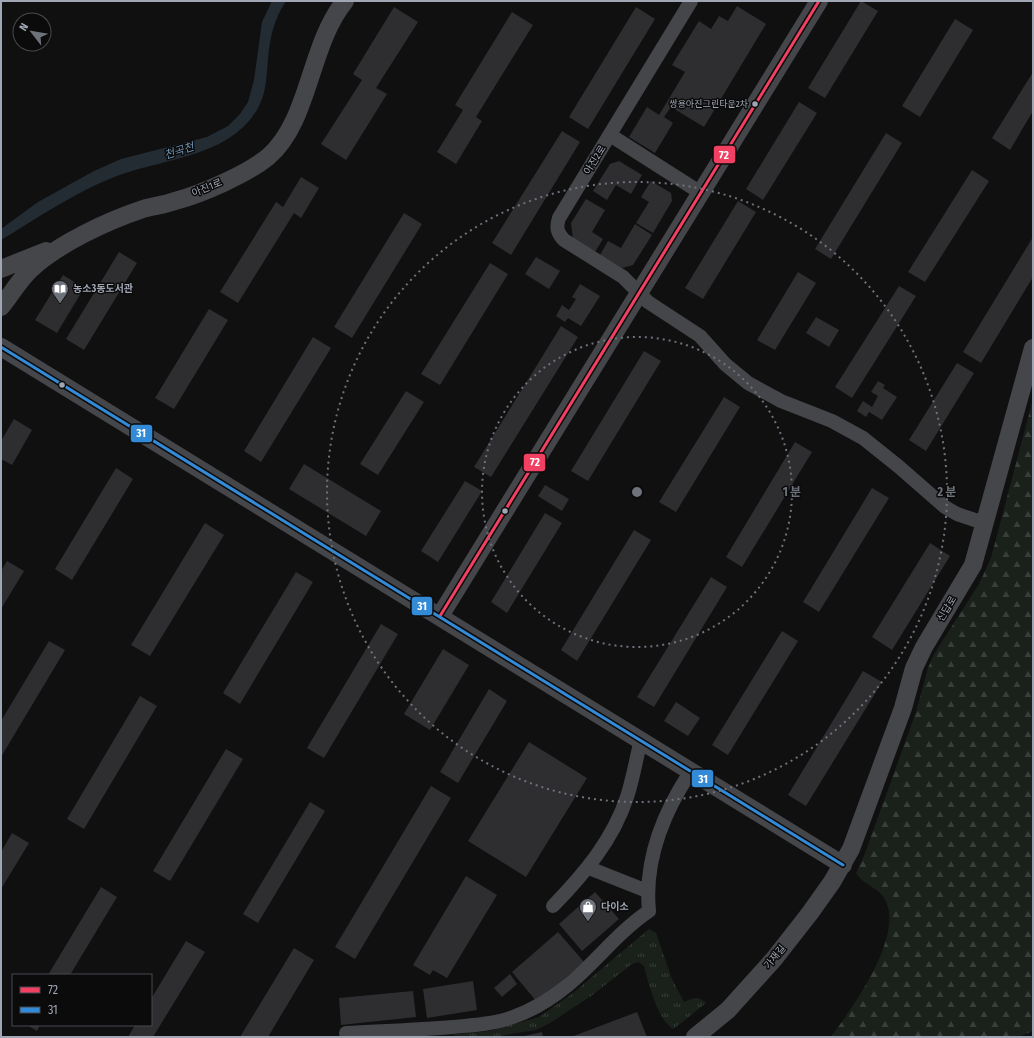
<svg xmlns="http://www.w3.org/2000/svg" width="1034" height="1038" viewBox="0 0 1034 1038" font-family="'Fira Sans Condensed','Noto Sans KR',sans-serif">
	<defs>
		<pattern id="grass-tufts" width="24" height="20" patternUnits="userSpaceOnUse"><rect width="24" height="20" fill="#1a211b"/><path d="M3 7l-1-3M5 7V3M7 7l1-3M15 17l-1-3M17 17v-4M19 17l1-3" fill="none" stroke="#383e3a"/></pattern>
		<pattern id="forest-firs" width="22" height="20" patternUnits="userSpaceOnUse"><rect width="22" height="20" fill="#1a211b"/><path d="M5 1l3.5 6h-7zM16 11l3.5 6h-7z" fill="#383e3a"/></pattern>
	</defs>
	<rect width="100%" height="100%" fill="#101011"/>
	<path fill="url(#grass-tufts)" d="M 649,929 L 656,933 L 672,979 L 684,1002 C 694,998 697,995 706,1003 L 676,1027 L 673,1029 C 658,1020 648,982 644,966 L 638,962 L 632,964 L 591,996 L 550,1023 L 536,1030 L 493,1037 L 455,1037 L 454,1034 L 490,1031 L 539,1017 L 573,993 Z"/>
	<path fill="url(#forest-firs)" d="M 1033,399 L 1033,1031 L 1018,1037 L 831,1037 C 852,1008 905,936 885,899 C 878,887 863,885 856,873 L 864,856 L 916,712 L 928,668 L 934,654 L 979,584 L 991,558 Z"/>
	<path fill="#232c33" d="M 272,1 L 286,1 C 278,13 272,29 270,43 C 266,64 269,89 258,108 C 229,159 161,158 112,178 C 74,193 36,219 1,240 L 1,229 L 38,202 L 94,171 L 121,159 L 207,137 L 228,126 L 240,114 L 248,102 L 254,80 L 262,22 Z"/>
	<path fill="#2e2e31" d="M 861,1 L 878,11 L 825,98 L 808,88 Z
		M 737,6 L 766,24 L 704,127 L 671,107 L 664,117 L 673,123 L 655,153 L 629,137 L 647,107 L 659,115 L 685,72 L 672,65 L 699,21 L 711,29 L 719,16 L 728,21 Z
		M 394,7 L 418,22 L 376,88 L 387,94 L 346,160 L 321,144 L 362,80 L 353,74 Z
		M 636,7 L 655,19 L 588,129 L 569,117 Z
		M 512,12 L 533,25 L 476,117 L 482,121 L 456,164 L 437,152 L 463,110 L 455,105 Z
		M 955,19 L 973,30 L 920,117 L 902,106 Z
		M 1033,72 L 1033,111 L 1010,150 L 992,138 Z
		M 799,102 L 817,113 L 763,200 L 746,189 Z
		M 562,131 L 580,142 L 511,255 L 492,243 Z
		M 886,133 L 902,143 L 831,259 L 815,249 Z
		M 619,161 L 642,175 L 631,194 L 616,185 L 607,200 L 593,191 L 610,164 Z
		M 972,170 L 989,181 L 925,282 L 908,272 Z
		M 301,177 L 319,188 L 301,218 L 294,213 L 238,303 L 220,292 L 276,202 L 283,207 Z
		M 651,181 L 671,193 L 672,201 L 653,233 L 636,223 L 649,202 L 641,197 Z
		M 586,199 L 605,210 L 592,232 L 603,239 L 595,252 L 573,239 L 571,223 Z
		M 738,201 L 756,212 L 703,299 L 685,288 Z
		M 404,213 L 422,224 L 352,338 L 334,327 Z
		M 635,224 L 652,235 L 633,265 L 622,268 L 600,255 L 608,241 L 621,248 Z
		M 1033,237 L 1033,277 L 981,363 L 963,352 Z
		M 119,252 L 137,263 L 84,350 L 66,339 Z
		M 536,257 L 560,271 L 549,289 L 525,274 Z
		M 490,263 L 508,274 L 440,385 L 421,374 Z
		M 798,272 L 816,283 L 775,350 L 757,340 Z
		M 63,275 L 84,288 L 57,333 L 35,320 Z
		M 580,284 L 600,296 L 581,326 L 568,318 L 565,322 L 556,316 L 562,305 L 569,310 L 576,299 L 572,297 Z
		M 899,286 L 916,296 L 852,398 L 835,387 Z
		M 209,309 L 228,320 L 174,409 L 155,398 Z
		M 816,317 L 839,330 L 829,347 L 806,333 Z
		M 561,326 L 578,337 L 491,477 L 474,467 Z
		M 313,337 L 331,348 L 261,462 L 244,451 Z
		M 644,351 L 661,361 L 588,481 L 571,471 Z
		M 957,363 L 974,373 L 926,451 L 909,440 Z
		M 878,381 L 885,385 L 883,388 L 897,397 L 882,420 L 869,412 L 866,417 L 857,411 L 863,401 L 872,407 L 878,396 L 871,392 Z
		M 406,391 L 424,402 L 378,475 L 360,464 Z
		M 724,397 L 740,407 L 676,512 L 659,502 Z
		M 14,419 L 32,430 L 12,465 L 1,459 L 1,441 Z
		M 795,442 L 812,452 L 742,567 L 726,557 Z
		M 304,464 L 381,511 L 366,536 L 289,489 Z
		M 116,468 L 133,479 L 72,580 L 55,569 Z
		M 465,481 L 482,491 L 438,562 L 421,551 Z
		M 545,485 L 569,499 L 562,511 L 538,496 Z
		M 872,488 L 889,498 L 819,612 L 803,602 Z
		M 545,513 L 562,523 L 507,613 L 491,602 Z
		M 205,523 L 224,535 L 150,656 L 131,645 Z
		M 634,530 L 651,540 L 577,661 L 561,650 Z
		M 930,543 L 950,556 L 892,650 L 872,637 Z
		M 7,561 L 24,571 L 1,609 L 1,571 Z
		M 296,572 L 313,582 L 240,704 L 223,693 Z
		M 711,577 L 727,587 L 654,707 L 637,697 Z
		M 381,624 L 398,634 L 324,758 L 307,748 Z
		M 782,631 L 798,641 L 728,755 L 712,745 Z
		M 49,641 L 65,650 L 1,757 L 1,721 Z
		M 443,649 L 469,665 L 430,730 L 404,714 Z
		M 863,671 L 882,682 L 806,806 L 788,795 Z
		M 489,689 L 507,701 L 458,783 L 440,772 Z
		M 140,696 L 157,706 L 84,829 L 67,819 Z
		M 676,702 L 700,718 L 688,736 L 664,721 Z
		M 529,742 L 587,778 L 526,877 L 468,841 Z
		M 226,749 L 243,759 L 170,881 L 153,871 Z
		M 431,786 L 451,798 L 355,959 L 335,947 Z
		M 310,802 L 325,811 L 258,923 L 243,914 Z
		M 12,833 L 29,843 L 1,889 L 1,852 Z
		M 466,876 L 497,895 L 447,978 L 433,970 L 430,975 L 413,965 Z
		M 101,887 L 117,897 L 70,975 L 48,975 Z
		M 595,892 L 619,919 L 582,951 L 559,924 Z
		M 558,932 L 584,962 L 537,1002 L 512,972 Z
		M 186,941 L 205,952 L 153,1037 L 128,1037 L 135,1025 L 151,1025 L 151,999 Z
		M 294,948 L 314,960 L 268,1037 L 240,1037 Z
		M 510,974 L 517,984 L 502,997 L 494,988 Z
		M 473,981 L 477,1010 L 427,1018 L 423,989 Z
		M 413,991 L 416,1017 L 341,1025 L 339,998 Z
		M 637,1012 L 647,1037 L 571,1037 Z
		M 27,1025 L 40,1025 L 37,1031 Z
		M 542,1032 L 543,1037 L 524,1037 L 524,1036 Z"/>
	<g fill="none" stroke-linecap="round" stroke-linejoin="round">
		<path stroke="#45464a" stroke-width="14" d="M 691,1 L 559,218 C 556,227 557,233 564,240 L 623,277 L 648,302 L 700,336 L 725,364 L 748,383 L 781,401 L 832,421 L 863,438 L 898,466 L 945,507 L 957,514 L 984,523
			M 610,135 L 701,193
			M 589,868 L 647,891
			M 553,906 C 584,874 613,840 627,797 C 633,779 636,759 641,740
			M 346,1033 C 382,1031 417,1030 453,1027 C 473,1025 494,1024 513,1017 C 533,1010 551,999 568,985 C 596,962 618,932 649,911 C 644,860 663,813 691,771"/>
		<path stroke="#45464a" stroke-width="18" d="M 1,269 L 46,251
			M 1,307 C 11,295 19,280 31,269 C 58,244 107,221 143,209 C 153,206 164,205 175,201 C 202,194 247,174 268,157 C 310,121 309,45 345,1
			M 1,347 L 843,865
			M 440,616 L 819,1
			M 695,1037 L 728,1010 L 774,959 L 810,913 L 832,882 L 851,849 L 903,708 L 914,668 L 924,647 L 973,565 L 1033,348"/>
		<defs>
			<path id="bus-1" d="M 440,616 L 819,1"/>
			<path id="bus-2" d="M 1,347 L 843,865"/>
		</defs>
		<use href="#bus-1" stroke="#0b0b0c" stroke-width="6"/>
		<use href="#bus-2" stroke="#0b0b0c" stroke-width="6"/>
		<use href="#bus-1" stroke="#f24062" stroke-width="3"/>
		<use href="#bus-2" stroke="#338bd7" stroke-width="3"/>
	</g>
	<g fill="none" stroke="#6e727b" stroke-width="2" stroke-dasharray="2 4">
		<circle cx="637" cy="492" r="155"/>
		<circle cx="637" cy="492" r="310"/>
	</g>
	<defs>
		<symbol id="library-pin" viewBox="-11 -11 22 30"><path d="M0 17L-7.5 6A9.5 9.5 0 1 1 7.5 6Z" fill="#6e727b" stroke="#0b0b0c"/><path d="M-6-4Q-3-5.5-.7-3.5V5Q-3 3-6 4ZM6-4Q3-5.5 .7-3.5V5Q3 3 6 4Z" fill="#fff"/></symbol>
		<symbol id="shop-pin" viewBox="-11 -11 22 30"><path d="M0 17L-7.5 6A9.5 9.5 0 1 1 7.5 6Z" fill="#6e727b" stroke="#0b0b0c"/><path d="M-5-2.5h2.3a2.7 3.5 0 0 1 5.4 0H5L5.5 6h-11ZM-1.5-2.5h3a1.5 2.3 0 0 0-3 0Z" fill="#fff"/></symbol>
	</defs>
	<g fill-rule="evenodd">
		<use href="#library-pin" x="50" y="279" width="20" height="27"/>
		<use href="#shop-pin" x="578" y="897" width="20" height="27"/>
	</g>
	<g fill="#a0a6b4" stroke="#0b0b0c" stroke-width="1.5">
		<circle cx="755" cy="104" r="3.5"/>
		<circle cx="62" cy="385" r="3.5"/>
		<circle cx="505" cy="511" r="3.5"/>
	</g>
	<g text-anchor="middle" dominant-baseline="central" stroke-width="3" stroke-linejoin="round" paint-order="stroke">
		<g font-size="9" fill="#a0a6b4" stroke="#0b0b0c" text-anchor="end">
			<text x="748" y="104">쌍용아진그린타운2차</text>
		</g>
		<g font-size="10" fill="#a0a6b4" stroke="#0b0b0c">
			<text transform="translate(595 160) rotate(-58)">아진2로</text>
			<text transform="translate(207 188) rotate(-22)">아진1로</text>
			<text transform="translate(947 609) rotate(-59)">신답로</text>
			<text transform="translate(775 957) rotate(-50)">가재길</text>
		</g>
		<g font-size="10" font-weight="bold" fill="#a0a6b4" stroke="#0b0b0c" text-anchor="start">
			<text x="73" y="289">농소3동도서관</text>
			<text x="601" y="907">다이소</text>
		</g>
		<g font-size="11" font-style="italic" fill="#7295b3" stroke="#0b0b0c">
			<text transform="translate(179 151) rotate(-18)">천곡천</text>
		</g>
	</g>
	<circle cx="637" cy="492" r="6" fill="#6e727b" stroke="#0b0b0c" stroke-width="2"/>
	<g font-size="12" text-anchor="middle" font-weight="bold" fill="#6e727b" stroke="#0b0b0c" stroke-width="3" stroke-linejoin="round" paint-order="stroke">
		<text x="792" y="496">1 분</text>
		<text x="947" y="496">2 분</text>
	</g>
	<g stroke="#0b0b0c" stroke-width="1.5">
		<rect x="713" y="145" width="23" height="19" rx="4" fill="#f24062"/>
		<rect x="130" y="424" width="23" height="19" rx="4" fill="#338bd7"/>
		<rect x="523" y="453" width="23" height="19" rx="4" fill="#f24062"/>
		<rect x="411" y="596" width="22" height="20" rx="4" fill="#338bd7"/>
		<rect x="691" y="769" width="23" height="19" rx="4" fill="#338bd7"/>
	</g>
	<g font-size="11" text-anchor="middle" font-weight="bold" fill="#fff">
		<text x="724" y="159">72</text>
		<text x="141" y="437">31</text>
		<text x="535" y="466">72</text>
		<text x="422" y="610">31</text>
		<text x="703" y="783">31</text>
	</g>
	<rect width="1034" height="1038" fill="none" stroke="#a0a6b4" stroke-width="4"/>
	<rect x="12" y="974" width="140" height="52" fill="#0b0b0c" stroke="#47494f"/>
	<rect x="20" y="987" width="20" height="6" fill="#f24062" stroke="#47494f"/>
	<text x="48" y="994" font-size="12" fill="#a0a6b4">72</text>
	<rect x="20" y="1007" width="20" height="6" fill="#338bd7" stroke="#47494f"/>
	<text x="48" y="1014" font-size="12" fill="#a0a6b4">31</text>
	<g transform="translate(32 32) rotate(301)"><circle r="19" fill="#0b0b0c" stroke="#47494f"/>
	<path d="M0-3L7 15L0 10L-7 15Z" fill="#6e727b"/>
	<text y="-6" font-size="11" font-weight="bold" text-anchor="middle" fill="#a0a6b4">N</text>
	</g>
</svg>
